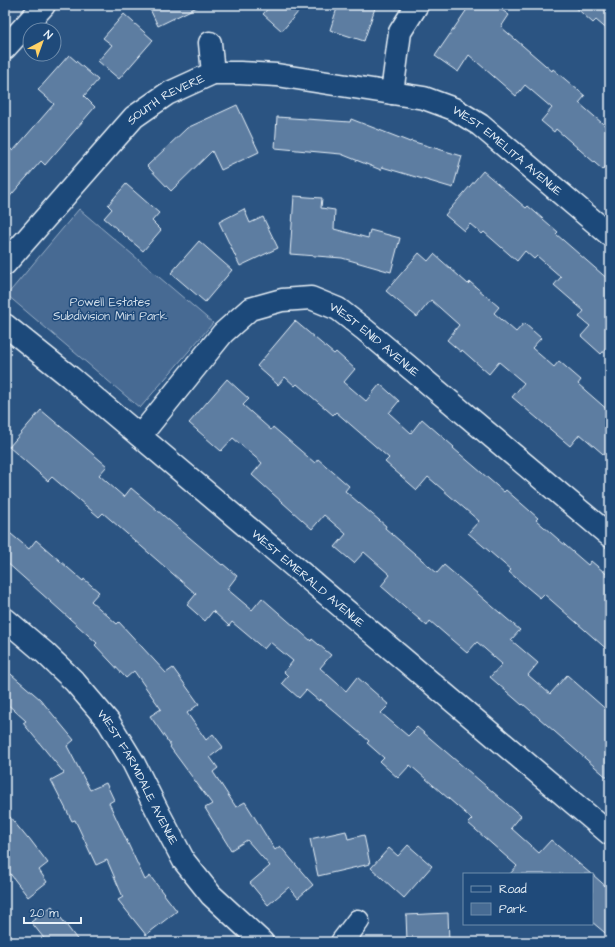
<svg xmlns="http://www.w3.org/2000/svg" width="615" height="947" viewBox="0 0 615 947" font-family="'Architects Daughter',sans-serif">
	<rect width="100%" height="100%" fill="#2b5482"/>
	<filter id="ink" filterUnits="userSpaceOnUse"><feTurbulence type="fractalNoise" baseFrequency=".025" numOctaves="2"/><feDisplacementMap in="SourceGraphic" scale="8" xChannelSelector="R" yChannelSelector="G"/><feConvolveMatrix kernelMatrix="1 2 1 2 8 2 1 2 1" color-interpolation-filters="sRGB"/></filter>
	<g filter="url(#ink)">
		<path fill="#476b93" stroke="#98aec6" d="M 79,209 L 213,323 L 140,408 L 7,295 Z"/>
		<path fill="#5d7da1" stroke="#e8f1f8" d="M 148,5 L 201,5 L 158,26 Z
			M 271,5 L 304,5 L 282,31 L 263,14 Z
			M 338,5 L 376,5 L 364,41 L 330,30 Z
			M 470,5 L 495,5 L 509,15 L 501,27 L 552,71 L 553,69 L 585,96 L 579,103 L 610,130 L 610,161 L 603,170 L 556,129 L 554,132 L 541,121 L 552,108 L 525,85 L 516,96 L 469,55 L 458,72 L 435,56 Z
			M 573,5 L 610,5 L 610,32 L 596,20 L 593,23 Z
			M 124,14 L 153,40 L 119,79 L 98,61 L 112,45 L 103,38 Z
			M 69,55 L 98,80 L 84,96 L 95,107 L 45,165 L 41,161 L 5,202 L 5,144 L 13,151 L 54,104 L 38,90 Z
			M 237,105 L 259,152 L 221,170 L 212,151 L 171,191 L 147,166 L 187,128 Z
			M 277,117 L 350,122 L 351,119 L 410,142 L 411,141 L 462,156 L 453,188 L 382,167 L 381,170 L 341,154 L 275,148 Z
			M 483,171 L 526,208 L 528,206 L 558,232 L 556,234 L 610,281 L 610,344 L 601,354 L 581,336 L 590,326 L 579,317 L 584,311 L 554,285 L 561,277 L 537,256 L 534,259 L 525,251 L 517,261 L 484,232 L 482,234 L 470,224 L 464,231 L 445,215 Z
			M 126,184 L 159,213 L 152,221 L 161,230 L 143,251 L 104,218 L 112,209 L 108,205 Z
			M 294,196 L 322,198 L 321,208 L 335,210 L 334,229 L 368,238 L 370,230 L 400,238 L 391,272 L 342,258 L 290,254 Z
			M 244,209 L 250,223 L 263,217 L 278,248 L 240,266 L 219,222 Z
			M 199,241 L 232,270 L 205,302 L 171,273 Z
			M 419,253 L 428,261 L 434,254 L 468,284 L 470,282 L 499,307 L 494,313 L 516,332 L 524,323 L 541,338 L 532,348 L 554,367 L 559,361 L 581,380 L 578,384 L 610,412 L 610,460 L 580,434 L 570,446 L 512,397 L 524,383 L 499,362 L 489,374 L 462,350 L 461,352 L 447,340 L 459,325 L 431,300 L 417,317 L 386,291 Z
			M 295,321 L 334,354 L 336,352 L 355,369 L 344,382 L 366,401 L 380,384 L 399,401 L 389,413 L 411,433 L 422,419 L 454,447 L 453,448 L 504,492 L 506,490 L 538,518 L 536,520 L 588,565 L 591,561 L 610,577 L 610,652 L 544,594 L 540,598 L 509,572 L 511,570 L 468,533 L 479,521 L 428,477 L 417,490 L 385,462 L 389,458 L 336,412 L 333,415 L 297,384 L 295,386 L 285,377 L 278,385 L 257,366 Z
			M 227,379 L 249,399 L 243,405 L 271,430 L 273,427 L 315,463 L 318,459 L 349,486 L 345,491 L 386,526 L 385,528 L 437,573 L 444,565 L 520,630 L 511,640 L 538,663 L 528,675 L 550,694 L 567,675 L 610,713 L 610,780 L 523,704 L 522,705 L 490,677 L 502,664 L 477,642 L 467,653 L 430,621 L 427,626 L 381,586 L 390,575 L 364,552 L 354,563 L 335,547 L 346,534 L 324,515 L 312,529 L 252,475 L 262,463 L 233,438 L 221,451 L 189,423 Z
			M 41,410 L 107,466 L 99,475 L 124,497 L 131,488 L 222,565 L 223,564 L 237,576 L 227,589 L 252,610 L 262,598 L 311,641 L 312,639 L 331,655 L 320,668 L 346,691 L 357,677 L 389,705 L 381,713 L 408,736 L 417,727 L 521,816 L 511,828 L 539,853 L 551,840 L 591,874 L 510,874 L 517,866 L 468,823 L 472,819 L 410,765 L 398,778 L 380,762 L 384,758 L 367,743 L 369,741 L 320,699 L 319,701 L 306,690 L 299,698 L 282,683 L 288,676 L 284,672 L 293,661 L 270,642 L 264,649 L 232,622 L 229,626 L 213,611 L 205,621 L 187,605 L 196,594 L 103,513 L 99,517 L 52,477 L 48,481 L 9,447 Z
			M 5,529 L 29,549 L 36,540 L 83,581 L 84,579 L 99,592 L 91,601 L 117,624 L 119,622 L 166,673 L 173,668 L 199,704 L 187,713 L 206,740 L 213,734 L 223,747 L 210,757 L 218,768 L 213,772 L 236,807 L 245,802 L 275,850 L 280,846 L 313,885 L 298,898 L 289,887 L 268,905 L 250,883 L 270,866 L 247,840 L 231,850 L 205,808 L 212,804 L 170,747 L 171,746 L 150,716 L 161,709 L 134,671 L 126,678 L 95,645 L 97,643 L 5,561 Z
			M 5,669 L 40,699 L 74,740 L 67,746 L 90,790 L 106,783 L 114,800 L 109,803 L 145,880 L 150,876 L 177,911 L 146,935 L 118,900 L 123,897 L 107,860 L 96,865 L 75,820 L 72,821 L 51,780 L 64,773 L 23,723 L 26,721 L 5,702 Z
			M 5,811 L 28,839 L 29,838 L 48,863 L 39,870 L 47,882 L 28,897 L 5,867 Z
			M 346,831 L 348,839 L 364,835 L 370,864 L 318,876 L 310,839 Z
			M 408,845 L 432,866 L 404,898 L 371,868 L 389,848 L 398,856 Z
			M 592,874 L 610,890 L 610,937 L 592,922 Z
			M 52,906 L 79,942 L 47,942 L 31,922 Z
			M 448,913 L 449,942 L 422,942 L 422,940 L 407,941 L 406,915 Z"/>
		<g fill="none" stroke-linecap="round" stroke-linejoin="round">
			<defs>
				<g id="minor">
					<path d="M 210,43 L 213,73"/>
					<path d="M 5,48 L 44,5"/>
					<path id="s1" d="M 392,93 L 424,98 L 454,109 L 480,125 L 610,235"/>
					<path id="s2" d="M 5,264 L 134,117 L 167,94 L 213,73 L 240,73 L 277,75 L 392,93 L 400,32 L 417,5"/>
					<path id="s3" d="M 5,325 L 70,377 L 610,834"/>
					<path id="s4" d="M 140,436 L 223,333 L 250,309 L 282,300 L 311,298 L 338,309 L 365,330 L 610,536"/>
					<path id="s5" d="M 5,619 L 45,653 L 74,681 L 108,721 L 133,762 L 157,810 L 184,861 L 211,895 L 262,942"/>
					<path d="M 342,942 L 358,921"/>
				</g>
			</defs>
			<use href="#minor" stroke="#e8f1f8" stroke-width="25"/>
			<use href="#minor" stroke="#1f4a7a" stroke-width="22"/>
		</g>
	</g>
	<g text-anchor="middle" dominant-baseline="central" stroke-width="3" stroke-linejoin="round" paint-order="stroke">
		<g font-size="12" fill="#e8f1f8" stroke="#1f4a7a">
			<text stroke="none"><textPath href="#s2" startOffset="232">SOUTH REVERE</textPath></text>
			<text stroke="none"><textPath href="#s1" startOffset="132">WEST EMELITA AVENUE</textPath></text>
			<text stroke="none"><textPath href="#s4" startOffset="307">WEST ENID AVENUE</textPath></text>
			<text stroke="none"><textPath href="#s3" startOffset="395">WEST EMERALD AVENUE</textPath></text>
			<text stroke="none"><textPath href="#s5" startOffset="209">WEST FARMDALE AVENUE</textPath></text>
		</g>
		<g font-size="12" fill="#d0dde9" stroke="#1f4a7a">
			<text x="110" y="302">Powell Estates<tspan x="110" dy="14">Subdivision Mini Park</tspan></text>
		</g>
	</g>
	<rect width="615" height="947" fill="none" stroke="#1f4a7a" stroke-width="20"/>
	<rect x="10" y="10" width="595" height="927" fill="none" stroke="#e8f1f8" stroke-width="1.5" filter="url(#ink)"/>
	<rect x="463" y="873" width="130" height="52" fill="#1f4a7a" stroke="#6f8dac"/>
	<rect x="471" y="886" width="20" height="6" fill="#1f4a7a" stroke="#6f8dac"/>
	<text x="499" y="893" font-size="12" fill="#e8f1f8">Road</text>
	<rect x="471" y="903" width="20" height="12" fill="#476b93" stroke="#6f8dac"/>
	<text x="499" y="913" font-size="12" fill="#e8f1f8">Park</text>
	<g transform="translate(42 42) rotate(41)"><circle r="19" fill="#1f4a7a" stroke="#6f8dac"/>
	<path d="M0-3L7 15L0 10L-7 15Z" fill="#ffd166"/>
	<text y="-6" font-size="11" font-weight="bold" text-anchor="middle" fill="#e8f1f8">N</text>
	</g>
	<path d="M24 917v6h57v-6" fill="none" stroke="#e8f1f8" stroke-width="2"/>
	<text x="30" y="917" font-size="12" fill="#e8f1f8" stroke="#1f4a7a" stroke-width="3" paint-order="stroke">20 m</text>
</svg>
